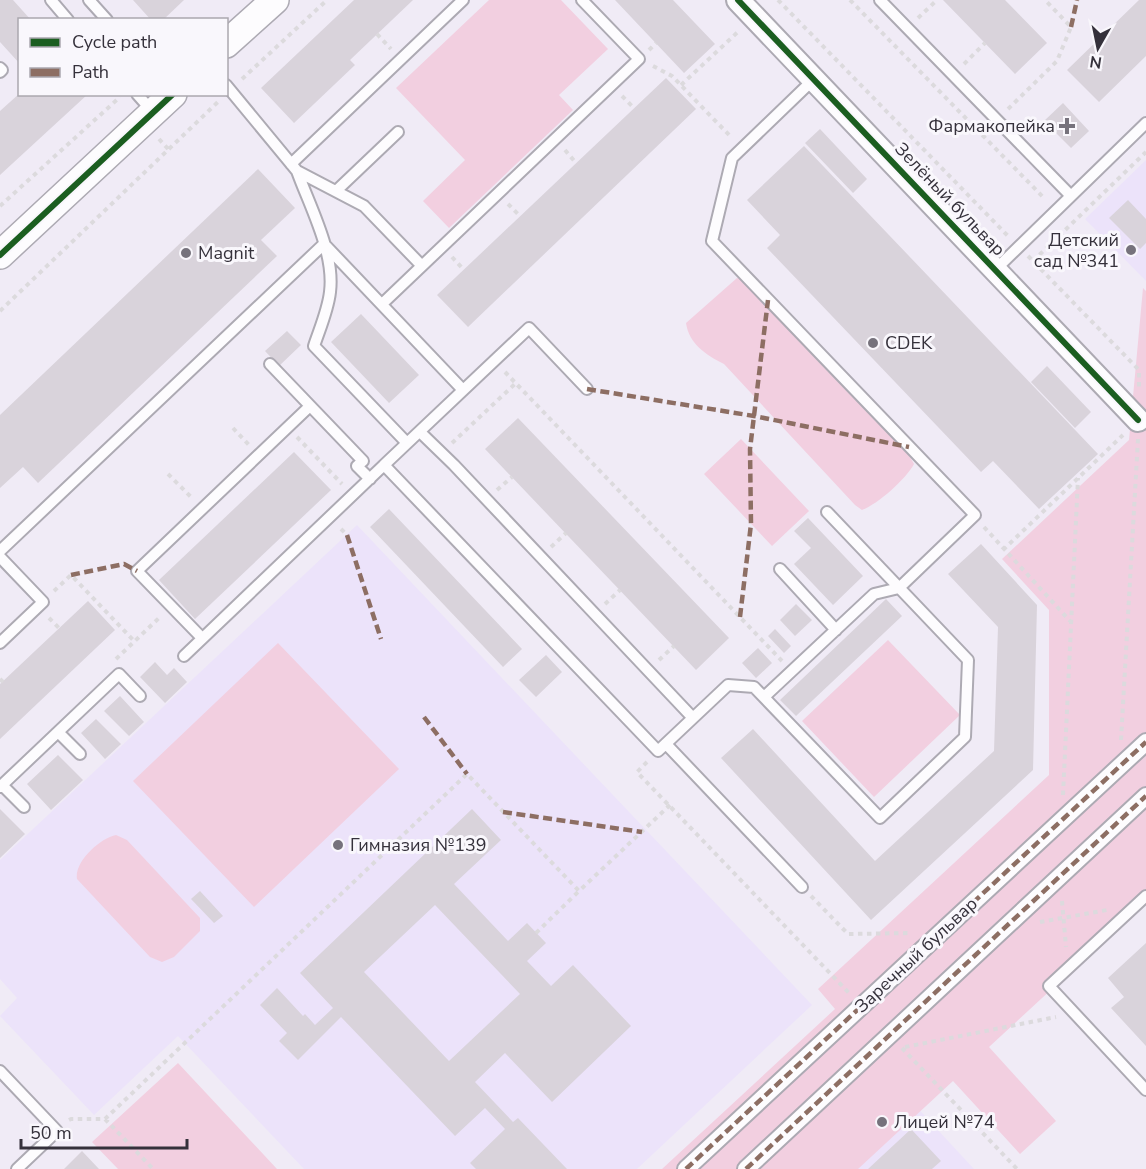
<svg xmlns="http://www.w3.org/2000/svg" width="1146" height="1169" viewBox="0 0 1146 1169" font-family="'Nunito Sans',sans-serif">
	<rect width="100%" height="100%" fill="#f0ebf6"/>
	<path fill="#ece3fa" d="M 1146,160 L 1146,281 L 1085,219 Z
		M 357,525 L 812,1005 L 637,1169 L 304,1169 L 178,1036 L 94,1115 L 0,1016 L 17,998 L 0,979 L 0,860 Z
		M 886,1074 L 974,1169 L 783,1169 Z"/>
	<path fill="#f2cfe0" d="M 489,0 L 561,0 L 608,49 L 559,95 L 573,110 L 449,228 L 423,201 L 465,160 L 396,88 Z
		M 737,278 L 747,280 L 910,457 L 914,464 C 906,479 878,504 862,510 L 855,505 L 724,364 C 706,355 689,344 686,323 Z
		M 1143,288 L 1146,291 L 1146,902 L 989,1047 L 1056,1121 L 1020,1154 L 953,1081 L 858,1169 L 662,1169 L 835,1009 L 818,989 L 1049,775 L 1049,610 L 1002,559 L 1129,440 Z
		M 741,439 L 809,511 L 772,546 L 704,474 Z
		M 888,640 L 960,715 L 874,797 L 802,721 Z
		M 278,643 L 399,769 L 254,907 L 133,781 Z
		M 116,835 L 127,840 L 200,918 L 200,931 L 174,957 L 162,962 L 150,957 L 77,879 C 74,862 100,838 116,835 Z
		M 178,1063 L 277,1169 L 118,1169 L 92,1142 Z"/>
	<path fill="#d9d3db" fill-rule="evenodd" d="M 0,0 L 13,0 L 31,20 L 20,20 L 20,64 L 0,42 Z
		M 133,0 L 184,0 L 163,20 L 151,20 Z
		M 354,0 L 413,0 L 350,60 L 355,65 L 294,123 L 261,88 Z
		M 615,0 L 673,0 L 715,44 L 684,73 Z
		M 943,0 L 1005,0 L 1047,43 L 1015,74 Z
		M 1139,0 L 1146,0 L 1146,56 L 1099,102 L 1067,70 Z
		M 666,78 L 696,109 L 468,327 L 437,295 Z
		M 20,93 L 20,94 L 88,94 L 0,175 L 0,111 Z
		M 1063,103 L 1089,131 L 1071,148 L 1044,121 Z
		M 820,129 L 867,179 L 853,193 L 805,143 Z
		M 804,146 L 1098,454 L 1039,509 L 993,461 L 981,472 L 767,248 L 780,235 L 747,200 Z
		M 258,169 L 295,208 L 261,240 L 277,256 L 38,483 L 23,467 L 0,488 L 0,415 Z
		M 1128,200 L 1146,219 L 1146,243 L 1140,249 L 1109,218 Z
		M 361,314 L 419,375 L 389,403 L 331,342 Z
		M 287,331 L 301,345 L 279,366 L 265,351 Z
		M 1047,366 L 1091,412 L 1075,428 L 1031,382 Z
		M 518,418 L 729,638 L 696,670 L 485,449 Z
		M 294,452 L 331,490 L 195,619 L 159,580 Z
		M 389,509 L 522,649 L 503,667 L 370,527 Z
		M 808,518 L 863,576 L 833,605 L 794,564 L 811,548 L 794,531 Z
		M 981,544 L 1037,605 L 1033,770 L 871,920 L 721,758 L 753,729 L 875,861 L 994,751 L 998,627 L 948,574 Z
		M 886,599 L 902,616 L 796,716 L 780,700 Z
		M 88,601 L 115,630 L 0,739 L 0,684 Z
		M 796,604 L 812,620 L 795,636 L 780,620 Z
		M 775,629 L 791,646 L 784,653 L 768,636 Z
		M 758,648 L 772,663 L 756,678 L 742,663 Z
		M 546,655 L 562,672 L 536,697 L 519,680 Z
		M 155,662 L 167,675 L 174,668 L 187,682 L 165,703 L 140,677 Z
		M 120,696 L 144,722 L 129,736 L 104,711 Z
		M 96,719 L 121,744 L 105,759 L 81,733 Z
		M 58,755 L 83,780 L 51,810 L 27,784 Z
		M 0,809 L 25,834 L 0,858 Z
		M 472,809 L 501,840 L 454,884 L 508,941 L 527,923 L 546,943 L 527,961 L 551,986 L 573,965 L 631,1026 L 552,1102 L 505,1053 L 475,1082 L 513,1122 L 518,1118 L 567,1169 L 476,1169 L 470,1163 L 505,1129 L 485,1108 L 455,1136 L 341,1017 L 298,1060 L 279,1041 L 287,1033 L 260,1005 L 277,988 L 303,1016 L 305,1014 L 315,1025 L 333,1008 L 300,973 ZM 435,905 L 520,994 L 449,1061 L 364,972 Z
		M 200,891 L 223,916 L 214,923 L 191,899 Z
		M 1146,943 L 1146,1046 L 1111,1008 L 1124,997 L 1108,978 Z
		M 911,1129 L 941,1161 L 932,1169 L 868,1169 Z
		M 82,1151 L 99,1169 L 64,1169 Z"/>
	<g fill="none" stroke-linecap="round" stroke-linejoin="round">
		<defs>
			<path id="service" d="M 51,0 L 68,20
				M 89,0 L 107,20
				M 880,0 L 1071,196
				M 0,68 L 2,70 L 0,72
				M 226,85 L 297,171 L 364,206 L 422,266
				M 137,94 L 153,112
				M 291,164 L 463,0
				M 297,171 C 310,207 335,253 330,292 C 328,310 320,328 314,346 L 407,443
				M 336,191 L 398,132
				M 326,246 L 463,390
				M 996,269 L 1146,123
				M 382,304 L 639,59 L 582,0
				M 270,364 L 363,461 L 357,466 L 370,479
				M 587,389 L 529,328 L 384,465 L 658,751 L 728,685 L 754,687 L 880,818 L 965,737 L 968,660 L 827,512
				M 420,432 L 454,465 L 693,718
				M 0,551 L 324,244
				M 0,557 L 43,602 L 0,643
				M 780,569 L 836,630
				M 202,638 L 137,571 L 310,406
				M 184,656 L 384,465
				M 764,697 L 874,594 L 899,588 L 975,515 L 712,241 L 732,158 L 814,79
				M 58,732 L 80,754
				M 666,744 L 802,887
				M 2,785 L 24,807
				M 0,787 L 119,674 L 140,696
				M 1146,896 L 1049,986 L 1146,1090
				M 0,1071 L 57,1131 L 17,1169"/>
			<path id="pedestrian" d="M 686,1169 L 1146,742
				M 746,1169 L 1146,796"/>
			<path id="minor" d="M 738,0 L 1138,420"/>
			<path id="tertiary" d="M 226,44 L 275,0
				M 0,255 L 173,94"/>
		</defs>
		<use href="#service" stroke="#adaab3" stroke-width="14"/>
		<use href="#pedestrian" stroke="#adaab3" stroke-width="20"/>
		<use href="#minor" stroke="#adaab3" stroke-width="26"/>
		<use href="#tertiary" stroke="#adaab3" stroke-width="30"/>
		<path stroke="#dcdadd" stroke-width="4" stroke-dasharray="4.5 4.5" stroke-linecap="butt" d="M 778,0 L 1008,236
			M 850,0 L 1045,199
			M 918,18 L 937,0
			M 377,34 L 391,49
			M 649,50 L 656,43
			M 964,64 L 985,43
			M 653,66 L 672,76 L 731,137
			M 242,79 L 327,0
			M 681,85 L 740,30
			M 622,96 L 634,108
			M 1008,109 L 1057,61 L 1071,27 L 1045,0
			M 159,139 L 169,150
			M 565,150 L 576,163
			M 508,204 L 520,216
			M 0,206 L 120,97
			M 1028,256 L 1139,370 L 1139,390
			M 452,257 L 464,270
			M 1033,261 L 1146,152
			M 0,311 L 220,100
			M 505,372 L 782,661
			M 233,428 L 249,445
			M 297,437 L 342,484
			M 452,443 L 516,383
			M 168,474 L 191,497
			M 497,490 L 512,477
			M 984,527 L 1070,621
			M 341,529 L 347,535
			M 551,547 L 566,533
			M 1003,550 L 1123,435
			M 54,591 L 71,575 L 134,641
			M 605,604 L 620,590
			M 49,618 L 59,628
			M 116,659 L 160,617
			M 659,660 L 674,646
			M 0,679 L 3,682
			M 1121,740 L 1138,439
			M 647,762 L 637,772 L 849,993
			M 1063,795 L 1078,478
			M 811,896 L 848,934 L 911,933
			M 1062,901 L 1066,947
			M 1040,922 L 1107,910
			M 536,933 L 579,891
			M 905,1047 L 1056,1017
			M 902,1048 L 1017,1169
			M 105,1119 L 153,1169
			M 69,1120 L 71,1119 L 105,1119 L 467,774 L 579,891 L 670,805"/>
		<use href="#service" stroke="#fdfcfe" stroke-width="10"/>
		<use href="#pedestrian" stroke="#fdfcfe" stroke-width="16"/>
		<use href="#minor" stroke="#fdfcfe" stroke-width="22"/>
		<use href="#tertiary" stroke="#fdfcfe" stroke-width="27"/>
		<path stroke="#8d6e63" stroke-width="4.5" stroke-dasharray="9 4.5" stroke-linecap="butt" d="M 1071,27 L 1077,0
			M 587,389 L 754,416 L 909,447
			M 347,535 L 381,639
			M 71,575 L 124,564 L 137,571
			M 740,617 L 751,524 L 750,449 L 768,300
			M 424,717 L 467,774
			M 503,812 L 642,832
			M 686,1169 L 1146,742
			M 746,1169 L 1146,796"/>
		<defs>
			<path id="cycleway" d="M 738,0 L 1138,420
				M 0,255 L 173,94"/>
		</defs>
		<use href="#cycleway" stroke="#f9f7fc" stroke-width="10"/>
		<use href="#cycleway" stroke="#1b5e20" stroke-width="6"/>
	</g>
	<g fill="#76727c" stroke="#f9f7fc" stroke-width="2">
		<path d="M1064 117h6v6h6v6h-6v6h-6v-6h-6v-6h6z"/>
		<circle cx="1131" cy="250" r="6"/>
		<circle cx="186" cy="253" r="6"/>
		<circle cx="873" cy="343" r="6"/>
		<circle cx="338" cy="845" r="6"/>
		<circle cx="882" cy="1122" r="6"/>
	</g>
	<g text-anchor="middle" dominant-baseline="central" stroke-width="6" stroke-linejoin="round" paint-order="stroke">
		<g font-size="18" fill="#35313b" stroke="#f9f7fc" text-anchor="start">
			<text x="1055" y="126" text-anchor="end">Фармакопейка</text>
			<text x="1119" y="240" text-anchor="end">Детский<tspan x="1119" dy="21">сад №341</tspan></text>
			<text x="198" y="253">Magnit</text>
			<text x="885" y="343">CDEK</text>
			<text x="350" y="845">Гимназия №139</text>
			<text x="894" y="1122">Лицей №74</text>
		</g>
		<g font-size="18" fill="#35313b" stroke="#f9f7fc">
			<text transform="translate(950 199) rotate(46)">Зелёный бульвар</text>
			<text transform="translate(916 955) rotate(-43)">Заречный бульвар</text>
		</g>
	</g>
	<rect x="18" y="18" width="210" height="78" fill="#f9f7fc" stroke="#aba8af" stroke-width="1.5"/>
	<rect x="30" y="38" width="30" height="9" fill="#1b5e20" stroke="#aba8af" stroke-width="1.5"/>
	<text x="72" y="48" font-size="18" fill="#35313b">Cycle path</text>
	<rect x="30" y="68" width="30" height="9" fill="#8d6e63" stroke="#aba8af" stroke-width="1.5"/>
	<text x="72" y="78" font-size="18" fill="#35313b">Path</text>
	<g transform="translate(1098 48) rotate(189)" stroke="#f9f7fc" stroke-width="4.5" paint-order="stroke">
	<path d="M0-4.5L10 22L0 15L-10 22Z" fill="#35313b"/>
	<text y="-9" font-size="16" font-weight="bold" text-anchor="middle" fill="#35313b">N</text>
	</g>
	<path d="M21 1139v9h166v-9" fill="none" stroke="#35313b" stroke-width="3"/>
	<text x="30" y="1139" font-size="18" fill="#35313b" stroke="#f9f7fc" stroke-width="4.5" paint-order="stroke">50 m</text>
</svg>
